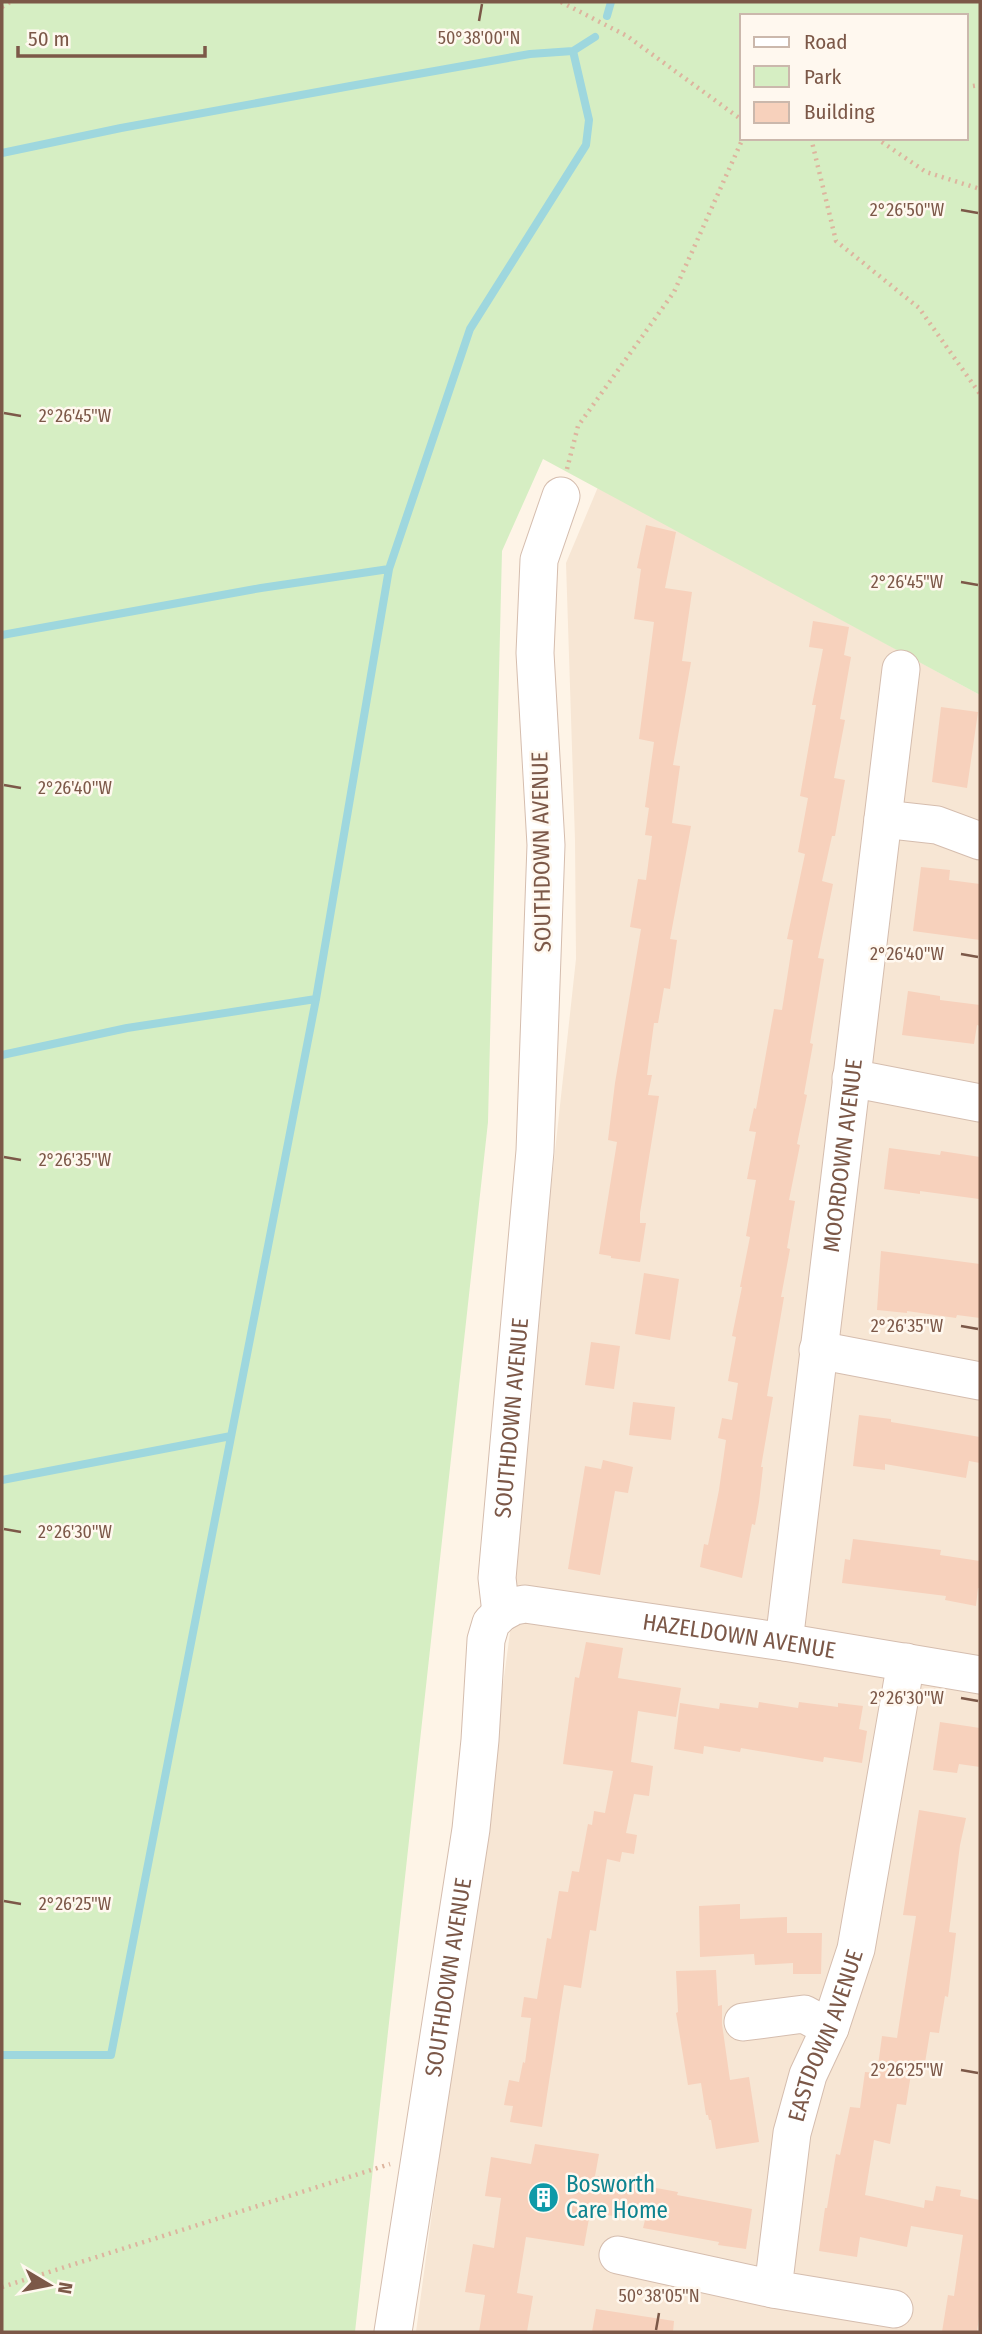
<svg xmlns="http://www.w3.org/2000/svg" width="982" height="2334" viewBox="0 0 982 2334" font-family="'Fira Sans Condensed',sans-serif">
	<rect width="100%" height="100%" fill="#fef4e7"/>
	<path fill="#f7e6d4" d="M 598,487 L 980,695 L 980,2332 L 416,2332 L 511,1625 L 511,1554 L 576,959 L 575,840 L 566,563 Z"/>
	<path fill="#d6eec3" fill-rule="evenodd" d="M 2,2 L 980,2 L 980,695 L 543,459 L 502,551 L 488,1122 L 355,2332 L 2,2332 ZM 742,16 L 966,16 L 966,138 L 742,138 Z"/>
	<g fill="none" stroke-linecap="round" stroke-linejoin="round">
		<path stroke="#9ed7de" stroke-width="8" d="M 607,16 L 611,2
			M 2,153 L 121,128 L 356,85 L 530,54 L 573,51 L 595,37
			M 2,635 L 261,588 L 389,569
			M 2,1055 L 127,1028 L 316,999
			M 2,1480 L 231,1436
			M 2,2055 L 111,2055 L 316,999 L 389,569 L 470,329 L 586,145 L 589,120 L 573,51"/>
	</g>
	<path fill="#f7d1bc" d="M 646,525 L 676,532 L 665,588 L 692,592 L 682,661 L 691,662 L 673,765 L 680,766 L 672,823 L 691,826 L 670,939 L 677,940 L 670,989 L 664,988 L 658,1023 L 654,1023 L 647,1075 L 652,1075 L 648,1095 L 659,1096 L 640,1213 L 640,1223 L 646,1223 L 640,1262 L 611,1258 L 611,1256 L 599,1254 L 617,1142 L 608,1140 L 615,1083 L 641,929 L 630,927 L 638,879 L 646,880 L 652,836 L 645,835 L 649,808 L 645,807 L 654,742 L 639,739 L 654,622 L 634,619 L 641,569 L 637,568 Z
		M 813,621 L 849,627 L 844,655 L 851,657 L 840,719 L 845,720 L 834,778 L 845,780 L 835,836 L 832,836 L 822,881 L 833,884 L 818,958 L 824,959 L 810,1043 L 813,1044 L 804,1094 L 807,1095 L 797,1144 L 800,1145 L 789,1200 L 795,1201 L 787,1248 L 790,1249 L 781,1297 L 784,1297 L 767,1396 L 773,1397 L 761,1467 L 763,1467 L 759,1502 L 755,1525 L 752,1524 L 742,1578 L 700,1567 L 704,1544 L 708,1545 L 719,1490 L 726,1440 L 718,1438 L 722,1418 L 732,1420 L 738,1383 L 728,1381 L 736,1337 L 732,1336 L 742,1287 L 740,1287 L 750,1237 L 746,1236 L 756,1180 L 747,1179 L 756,1132 L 749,1131 L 754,1108 L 756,1109 L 774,1009 L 782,1010 L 793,940 L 787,939 L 805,854 L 798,852 L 808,798 L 800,796 L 816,705 L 812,705 L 823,649 L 809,647 Z
		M 941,707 L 978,712 L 967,788 L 932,782 Z
		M 921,867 L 950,870 L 949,880 L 980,884 L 980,940 L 913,931 Z
		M 908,991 L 940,996 L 940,1000 L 980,1005 L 980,1026 L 977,1025 L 974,1044 L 902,1035 Z
		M 889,1148 L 940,1155 L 941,1151 L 980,1157 L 979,1199 L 920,1191 L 920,1194 L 884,1189 Z
		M 881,1251 L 980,1264 L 980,1318 L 957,1315 L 956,1318 L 907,1311 L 907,1313 L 877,1310 Z
		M 644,1273 L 679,1279 L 670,1340 L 635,1334 Z
		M 591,1342 L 620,1346 L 614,1389 L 585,1385 Z
		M 633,1402 L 675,1407 L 671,1440 L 629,1435 Z
		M 859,1415 L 891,1419 L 891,1422 L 980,1437 L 980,1463 L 969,1461 L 966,1478 L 885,1464 L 885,1470 L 853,1466 Z
		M 603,1460 L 633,1467 L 628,1493 L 615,1491 L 600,1575 L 568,1569 L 585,1466 L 601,1469 Z
		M 853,1539 L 941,1550 L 940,1555 L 980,1561 L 980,1588 L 978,1588 L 976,1606 L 945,1600 L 946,1596 L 842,1583 L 845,1559 L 850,1560 Z
		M 586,1642 L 623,1648 L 618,1678 L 681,1688 L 676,1717 L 638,1711 L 631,1762 L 653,1766 L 649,1796 L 634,1794 L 626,1833 L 637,1835 L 634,1854 L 622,1852 L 620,1862 L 607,1859 L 596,1931 L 590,1930 L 581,1988 L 564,1985 L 542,2127 L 510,2122 L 513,2106 L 504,2105 L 509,2080 L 519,2082 L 523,2062 L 525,2063 L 531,2018 L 521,2017 L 524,1997 L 537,1999 L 547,1938 L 551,1939 L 559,1891 L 568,1892 L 572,1871 L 579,1872 L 588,1824 L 592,1825 L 594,1811 L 605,1813 L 613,1771 L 563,1764 L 575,1677 L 579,1678 Z
		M 759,1702 L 798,1708 L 799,1702 L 838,1707 L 838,1703 L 863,1706 L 859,1729 L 867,1731 L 862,1763 L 824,1757 L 823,1762 L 741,1748 L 740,1752 L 704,1746 L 703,1754 L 674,1749 L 680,1703 L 719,1709 L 720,1703 L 758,1708 Z
		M 940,1722 L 980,1728 L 980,1767 L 959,1764 L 957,1773 L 933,1770 Z
		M 919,1810 L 966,1818 L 960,1845 L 949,1932 L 956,1933 L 948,1997 L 945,1996 L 939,2033 L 930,2032 L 924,2069 L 912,2068 L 906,2105 L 897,2104 L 890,2144 L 874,2140 L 865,2195 L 924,2208 L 925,2200 L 933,2201 L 936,2186 L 961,2190 L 960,2196 L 980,2200 L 980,2309 L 977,2332 L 942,2332 L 948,2295 L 954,2296 L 963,2235 L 911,2226 L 907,2247 L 860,2237 L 857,2257 L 819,2251 L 825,2208 L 827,2208 L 836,2154 L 840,2155 L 850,2107 L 860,2108 L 865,2072 L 877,2073 L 882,2036 L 897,2038 L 916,1916 L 903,1915 Z
		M 740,1904 L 740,1919 L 787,1917 L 787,1933 L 822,1933 L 821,1974 L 793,1974 L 793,1963 L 755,1965 L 754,1954 L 700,1957 L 699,1906 Z
		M 716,1970 L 718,2006 L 722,2005 L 722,2024 L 730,2080 L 749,2077 L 759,2142 L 716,2149 L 711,2120 L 709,2120 L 708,2115 L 706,2115 L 701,2083 L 688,2085 L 676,2013 L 678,2012 L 676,1971 Z
		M 535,2144 L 599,2154 L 595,2176 L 641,2182 L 640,2185 L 678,2192 L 677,2195 L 752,2209 L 746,2249 L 718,2245 L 719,2242 L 643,2228 L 645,2220 L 590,2213 L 584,2246 L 526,2237 L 517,2293 L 533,2296 L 527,2332 L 479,2332 L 485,2295 L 465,2292 L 473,2244 L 494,2248 L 501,2198 L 485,2196 L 491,2157 L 531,2164 Z
		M 596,2309 L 674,2321 L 673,2332 L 592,2332 Z"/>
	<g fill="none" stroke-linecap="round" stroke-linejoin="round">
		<defs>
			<g id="minor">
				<path d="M 883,819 L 937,825 L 980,841"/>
				<path d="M 851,1078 L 980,1103"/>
				<path d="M 818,1350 L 980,1381"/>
				<path id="s1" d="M 501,1613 L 497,1578 L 535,1151 L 546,845 L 535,653 L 539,560 L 561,496"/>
				<path id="s2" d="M 784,1642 L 901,669"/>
				<path d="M 743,2022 L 804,2014 L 830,2028"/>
				<path d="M 618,2255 L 773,2289"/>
				<path id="s3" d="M 894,2309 L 773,2289 L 792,2133 L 808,2075 L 830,2028 L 856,1949 L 906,1662"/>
				<path id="s4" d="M 393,2332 L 471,1829 L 480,1740 L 486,1640 L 491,1623 L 501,1613 L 514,1606 L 525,1604 L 784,1642 L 980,1675"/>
			</g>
		</defs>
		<use href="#minor" stroke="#d5bdae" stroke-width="39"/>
		<path stroke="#ddb49e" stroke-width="4.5" stroke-dasharray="2 5" stroke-linecap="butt" d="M 561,2 L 627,36 L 742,120
			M 2,7 L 10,2
			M 966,87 L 980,85
			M 811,138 L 836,241 L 919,308 L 980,394
			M 876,138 L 926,172 L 980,189
			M 567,469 L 578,426 L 674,292 L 743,138
			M 2,2287 L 390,2164"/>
		<use href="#minor" stroke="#fff" stroke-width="37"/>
	</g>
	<path fill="none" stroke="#7c5848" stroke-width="2.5" d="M 479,21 L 482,4M 961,210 L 978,213M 4,413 L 21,416M 961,582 L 978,585M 4,785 L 21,788M 961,954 L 978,957M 4,1157 L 21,1160M 961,1326 L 978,1329M 4,1529 L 21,1532M 961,1698 L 978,1701M 4,1901 L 21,1904M 961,2070 L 978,2073M 656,2330 L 659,2313"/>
	<defs>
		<symbol id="building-disc" viewBox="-11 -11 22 22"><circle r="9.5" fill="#0f9aa8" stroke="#fff8ef"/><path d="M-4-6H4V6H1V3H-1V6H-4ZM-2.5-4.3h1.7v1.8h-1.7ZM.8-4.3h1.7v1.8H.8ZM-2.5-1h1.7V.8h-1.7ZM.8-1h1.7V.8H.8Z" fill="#fff"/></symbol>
	</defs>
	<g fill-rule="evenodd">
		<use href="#building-disc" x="526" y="2180" width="35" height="35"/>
	</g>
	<g text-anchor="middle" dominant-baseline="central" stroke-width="5" stroke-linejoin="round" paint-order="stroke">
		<g font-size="23" fill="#7c5848" stroke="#fff8ef">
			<text transform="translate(541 852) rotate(-91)">SOUTHDOWN AVENUE</text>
			<text stroke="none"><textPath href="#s2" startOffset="490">MOORDOWN AVENUE</textPath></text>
			<text stroke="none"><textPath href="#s1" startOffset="196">SOUTHDOWN AVENUE</textPath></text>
			<text stroke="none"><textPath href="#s4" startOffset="973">HAZELDOWN AVENUE</textPath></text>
			<text stroke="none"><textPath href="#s4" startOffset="359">SOUTHDOWN AVENUE</textPath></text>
			<text stroke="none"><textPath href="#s3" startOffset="383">EASTDOWN AVENUE</textPath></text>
		</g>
		<g font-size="23" fill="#0d838f" stroke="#fff8ef" text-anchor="start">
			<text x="566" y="2184">Bosworth<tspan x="566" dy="26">Care Home</tspan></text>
		</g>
	</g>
	<g font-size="18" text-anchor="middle" fill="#7c5848" stroke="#fff8ef" stroke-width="5" stroke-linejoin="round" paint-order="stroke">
		<text x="479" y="44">50°38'00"N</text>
		<text x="907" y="216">2°26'50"W</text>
		<text x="75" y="422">2°26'45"W</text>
		<text x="907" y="588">2°26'45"W</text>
		<text x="75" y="794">2°26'40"W</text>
		<text x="907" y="960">2°26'40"W</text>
		<text x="75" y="1166">2°26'35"W</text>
		<text x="907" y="1332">2°26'35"W</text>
		<text x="75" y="1538">2°26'30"W</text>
		<text x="907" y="1704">2°26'30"W</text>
		<text x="75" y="1910">2°26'25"W</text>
		<text x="907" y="2076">2°26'25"W</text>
		<text x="659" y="2302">50°38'05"N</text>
	</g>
	<rect width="982" height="2334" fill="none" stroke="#7c5848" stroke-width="7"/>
	<rect x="740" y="14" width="228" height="126" fill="#fff8ef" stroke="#cbb8ac" stroke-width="2"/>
	<rect x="754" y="37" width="35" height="10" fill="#ffffff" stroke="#cbb8ac" stroke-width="2"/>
	<text x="804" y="49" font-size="21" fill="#7c5848">Road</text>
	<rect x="754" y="66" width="35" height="21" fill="#d6eec3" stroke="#cbb8ac" stroke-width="2"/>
	<text x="804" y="84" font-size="21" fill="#7c5848">Park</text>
	<rect x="754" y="102" width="35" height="21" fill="#f7d1bc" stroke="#cbb8ac" stroke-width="2"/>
	<text x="804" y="119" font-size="21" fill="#7c5848">Building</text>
	<g transform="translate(49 2285) rotate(100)" stroke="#fff8ef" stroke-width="5" paint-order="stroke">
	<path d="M0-5L12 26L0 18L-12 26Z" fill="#7c5848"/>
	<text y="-10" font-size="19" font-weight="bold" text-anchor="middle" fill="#7c5848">N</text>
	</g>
	<path d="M18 46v10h187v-10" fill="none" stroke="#7c5848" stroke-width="3.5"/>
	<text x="28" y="46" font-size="21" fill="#7c5848" stroke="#fff8ef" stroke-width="5" paint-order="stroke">50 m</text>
</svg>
